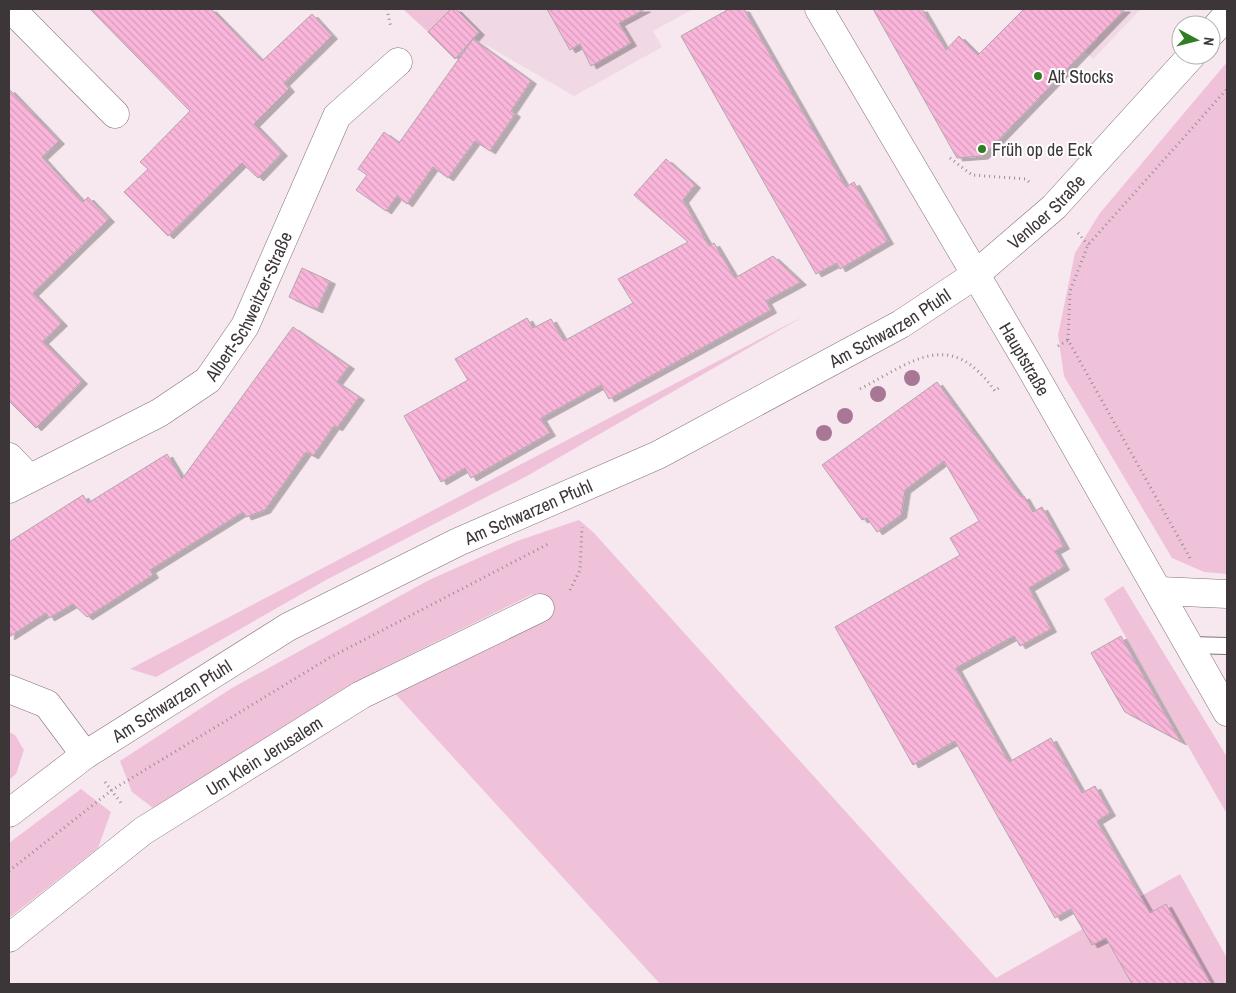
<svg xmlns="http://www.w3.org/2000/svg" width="1236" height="993" viewBox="0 0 1236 993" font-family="'Archivo Narrow',sans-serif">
	<defs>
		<pattern id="building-back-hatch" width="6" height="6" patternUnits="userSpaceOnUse" patternTransform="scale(1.25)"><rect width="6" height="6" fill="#fab5da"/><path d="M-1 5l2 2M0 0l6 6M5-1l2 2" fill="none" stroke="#d79cbc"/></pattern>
		<filter id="shadow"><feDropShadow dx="5.5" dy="3" stdDeviation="0" flood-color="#0004"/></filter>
	</defs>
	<rect width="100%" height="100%" fill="#f7e7ef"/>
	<path fill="#f0d8e4" d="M 457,9 L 693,9 L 653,31 L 662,47 L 574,96 L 474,38 L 480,32 Z
		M 1041,9 L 1141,9 L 1093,59 Z"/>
	<path fill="#f0c2da" d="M 403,9 L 451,9 L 428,32 Z
		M 1227,62 L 1227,574 L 1204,572 L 1172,558 L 1064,376 L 1058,335 L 1075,253 L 1100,213 Z
		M 804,316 L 527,476 L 326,580 L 156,677 L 130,669 Z
		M 579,520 L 594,533 L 996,978 L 1180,874 L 1227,958 L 1227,984 L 660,984 L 391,689 L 549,613 L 533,594 L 381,669 L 153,808 L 132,792 L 120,761 L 232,688 L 429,580 L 517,541 Z
		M 1123,586 L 1227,757 L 1227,814 L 1104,599 Z
		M 9,732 L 15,735 L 24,750 L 16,774 L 9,780 Z
		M 81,789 L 111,812 L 98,848 L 9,918 L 9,843 Z"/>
	<path fill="url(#building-back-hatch)" stroke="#b4a5ac" filter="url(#shadow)" d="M 90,9 L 211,9 L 262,61 L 312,14 L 332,36 L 284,83 L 289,89 L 254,124 L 282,153 L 258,178 L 242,163 L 168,236 L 124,192 L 148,169 L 140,162 L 190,111 Z
		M 451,9 L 456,9 L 479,32 L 455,59 L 428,32 Z
		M 547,9 L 645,9 L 619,23 L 631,43 L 591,66 L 580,44 L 570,50 Z
		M 729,9 L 744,9 L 846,187 L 854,182 L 888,241 L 840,269 L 837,263 L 816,274 L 681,36 Z
		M 873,9 L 922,9 L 946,50 L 959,36 L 978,55 L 1024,9 L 1125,9 L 983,156 L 957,158 Z
		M 473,39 L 531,81 L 511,111 L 515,114 L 490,151 L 475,141 L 448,178 L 433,167 L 407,204 L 397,196 L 386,211 L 356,190 L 367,175 L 358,169 L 384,132 L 399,143 Z
		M 9,89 L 59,141 L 42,157 L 83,202 L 88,197 L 109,219 L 33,293 L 62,323 L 43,341 L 82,381 L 36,428 L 9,401 Z
		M 666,159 L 695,185 L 683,200 L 709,246 L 714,243 L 735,278 L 773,256 L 801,282 L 766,301 L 771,310 L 609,399 L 601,385 L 541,418 L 550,433 L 471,478 L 465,468 L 441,482 L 404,416 L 468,380 L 455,359 L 527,318 L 533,328 L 551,319 L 564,341 L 633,303 L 618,279 L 688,242 L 634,195 Z
		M 302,268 L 330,281 L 317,310 L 289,297 Z
		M 293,327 L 349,366 L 337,382 L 359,397 L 337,428 L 334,426 L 313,456 L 306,452 L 265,510 L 246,517 L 243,512 L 150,570 L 153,575 L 87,617 L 73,604 L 49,618 L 46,613 L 9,637 L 9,542 L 83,495 L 88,503 L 167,454 L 182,479 Z
		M 937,382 L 1021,497 L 1024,496 L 1033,512 L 1042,507 L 1064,546 L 1055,551 L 1064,567 L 1029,588 L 1051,629 L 1020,646 L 1014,636 L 956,668 L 1009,762 L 1051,738 L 1082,793 L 1095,786 L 1110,813 L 1097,821 L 1150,913 L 1166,904 L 1211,984 L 1132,984 L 1106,938 L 1092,945 L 1071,909 L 1055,918 L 955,741 L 913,765 L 835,627 L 960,555 L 950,538 L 979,521 L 944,461 L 905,490 L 901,515 L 877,532 L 867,518 L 862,520 L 822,465 Z
		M 1121,636 L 1130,652 L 1181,742 L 1125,712 L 1118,700 L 1091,653 Z"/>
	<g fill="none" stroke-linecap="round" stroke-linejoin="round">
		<defs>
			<path id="lane" d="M 1190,645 L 1227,646"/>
			<g id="street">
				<path d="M 11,9 L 115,114"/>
				<path d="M 9,457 L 29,478"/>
				<path id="s1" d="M 9,489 L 159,413 L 208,380 L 245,326 L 337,116 L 398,62"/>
				<path d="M 1160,591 L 1227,594"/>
				<path d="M 9,689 L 47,704 L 85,755"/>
				<path id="s2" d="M 9,938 L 143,831 L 361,695 L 540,608"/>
			</g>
			<g id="secondary">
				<path id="s3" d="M 819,9 L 1029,365 L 1227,712"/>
				<path d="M 1211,33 L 1227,15"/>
				<path id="s4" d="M 9,813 L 85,755 L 288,627 L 458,542 L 658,455 L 901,324 L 975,275 L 1054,207 L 1192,55"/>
			</g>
		</defs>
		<use href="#lane" stroke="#807179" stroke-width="18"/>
		<use href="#street" stroke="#807179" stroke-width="29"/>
		<use href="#secondary" stroke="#807179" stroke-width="29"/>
		<path stroke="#988d93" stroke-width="3" stroke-dasharray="1 4" stroke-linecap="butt" d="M 387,9 L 391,28
			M 950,158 L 972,175 L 1026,179 L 1029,182
			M 1078,233 L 1088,245
			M 1058,346 L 1068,340
			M 860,389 C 915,360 950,328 995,391 L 1000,387
			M 1190,558 L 1068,340 L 1070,291 L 1088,245 L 1227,89
			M 570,590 L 580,570 L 582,527
			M 105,782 L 121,803
			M 9,871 L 112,790 L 329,658 L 550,543"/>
		<use href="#lane" stroke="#fff" stroke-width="16"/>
		<use href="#street" stroke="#fff" stroke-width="28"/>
		<use href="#secondary" stroke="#fff" stroke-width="28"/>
	</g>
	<g fill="#a97796">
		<circle cx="912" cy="378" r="8"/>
		<circle cx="878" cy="394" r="8"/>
		<circle cx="845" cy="416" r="8"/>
		<circle cx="824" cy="433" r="8"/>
	</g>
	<g fill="#327d24" stroke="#fff" stroke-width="2">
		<circle cx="1038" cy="76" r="5"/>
		<circle cx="982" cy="149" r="5"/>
	</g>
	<g text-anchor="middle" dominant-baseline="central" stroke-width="4" stroke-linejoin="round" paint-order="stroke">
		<g font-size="18" fill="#3c3639" stroke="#fff" text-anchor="start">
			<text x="1048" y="76">Alt Stocks</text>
			<text x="992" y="149">Früh op de Eck</text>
		</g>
		<g font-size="18" fill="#3c3639" stroke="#fff">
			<text stroke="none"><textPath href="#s4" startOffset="1204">Venloer Straße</textPath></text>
			<text stroke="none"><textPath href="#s1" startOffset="312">Albert-Schweitzer-Straße</textPath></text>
			<text stroke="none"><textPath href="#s4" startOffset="1008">Am Schwarzen Pfuhl</textPath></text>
			<text stroke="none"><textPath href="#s3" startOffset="406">Hauptstraße</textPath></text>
			<text stroke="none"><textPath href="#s4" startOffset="602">Am Schwarzen Pfuhl</textPath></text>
			<text stroke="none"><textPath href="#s4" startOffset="198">Am Schwarzen Pfuhl</textPath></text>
			<text stroke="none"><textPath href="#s2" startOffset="314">Um Klein Jerusalem</textPath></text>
		</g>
	</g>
	<rect width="1236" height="993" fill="none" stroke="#3c3639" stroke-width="20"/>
	<g transform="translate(1196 40) rotate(97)"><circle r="24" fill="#ffffff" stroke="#b1afb0"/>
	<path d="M0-4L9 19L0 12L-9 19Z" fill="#327d24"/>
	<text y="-8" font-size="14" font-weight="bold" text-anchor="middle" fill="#3c3639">N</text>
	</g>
</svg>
